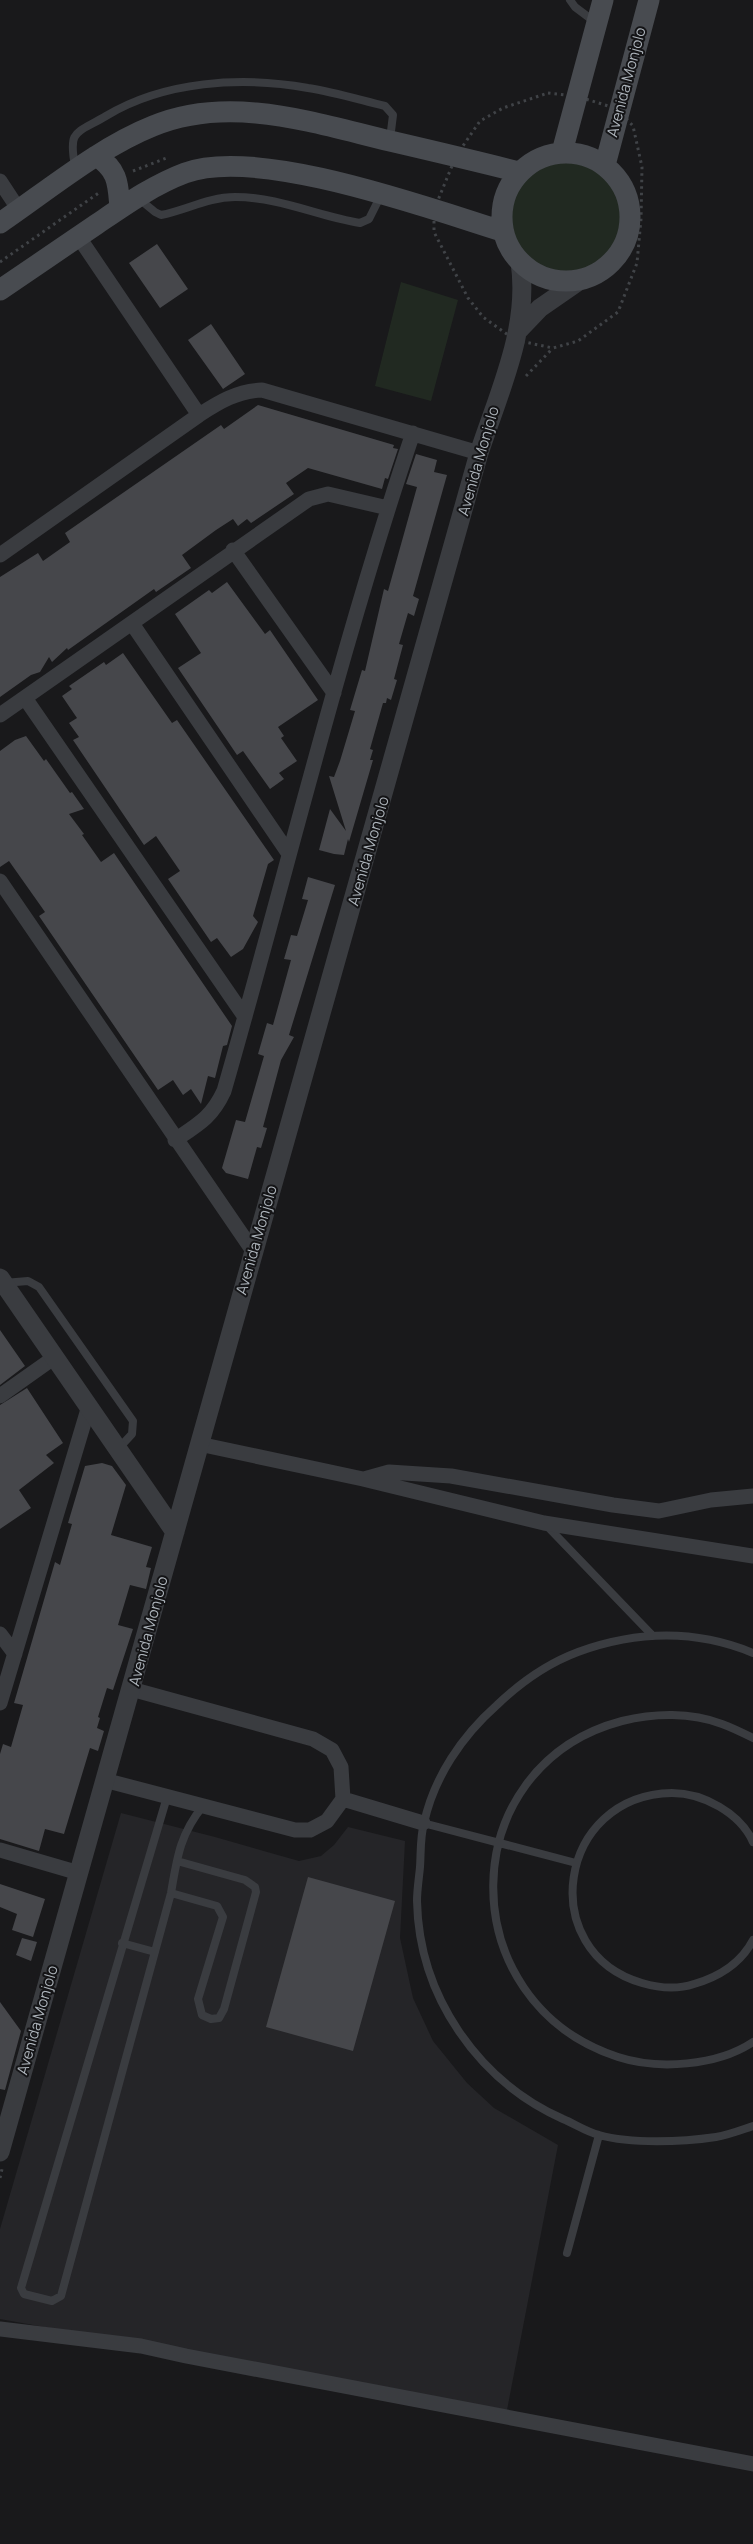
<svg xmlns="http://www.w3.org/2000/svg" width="753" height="2544" viewBox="0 0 753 2544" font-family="Manrope,sans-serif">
	<rect width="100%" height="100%" fill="#19191b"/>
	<path fill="#252528" d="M 121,1813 L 215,1837 L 299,1861 L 321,1856 L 334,1845 L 348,1827 L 405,1841 L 400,1938 L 413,1998 L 433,2041 L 467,2083 L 494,2108 L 558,2145 L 507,2410 L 0,2319 L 0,2229 Z"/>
	<path fill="#212921" d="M507 217a57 57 0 1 1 114 0a57 57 0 1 1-114 0Z
		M 401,282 L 458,300 L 431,401 L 375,386 Z"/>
	<path fill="#46474b" d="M 157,244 L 188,289 L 160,308 L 129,263 Z
		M 211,324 L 245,374 L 223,389 L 188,340 Z
		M 258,405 L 394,445 L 393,448 L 398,449 L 388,479 L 385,478 L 382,489 L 308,468 L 286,483 L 294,494 L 251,523 L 247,519 L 238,526 L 233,519 L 216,530 L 182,555 L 191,568 L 156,592 L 154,589 L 68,650 L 67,648 L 52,662 L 49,657 L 40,672 L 31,675 L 0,697 L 0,577 L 38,553 L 43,561 L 70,542 L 65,533 L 221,425 L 224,429 Z
		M 416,454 L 437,460 L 434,472 L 447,475 L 413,596 L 419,599 L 414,616 L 408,613 L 399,644 L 403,645 L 394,679 L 397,680 L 391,700 L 387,698 L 386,703 L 383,703 L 370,749 L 373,750 L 370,760 L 373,760 L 349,842 L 348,839 L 344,855 L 334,854 L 319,850 L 330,809 L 346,831 L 329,776 L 334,777 L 340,761 L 355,711 L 350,710 L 362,670 L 365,671 L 384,589 L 388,591 L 417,487 L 406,484 Z
		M 227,582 L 265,634 L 270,630 L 318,700 L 278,727 L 284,736 L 281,738 L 297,761 L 279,773 L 284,779 L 270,789 L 243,751 L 237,755 L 178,668 L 201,653 L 175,614 L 209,590 L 212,593 Z
		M 123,653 L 172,723 L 177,720 L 274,860 L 268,864 L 253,916 L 258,922 L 243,949 L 231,957 L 217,938 L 211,942 L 168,879 L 180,871 L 156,836 L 144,845 L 73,740 L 79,737 L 69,723 L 77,718 L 62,696 L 72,689 L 69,686 L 104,662 L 106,665 Z
		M 26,736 L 44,761 L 46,759 L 70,793 L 72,792 L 84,809 L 69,814 L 84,834 L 82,835 L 101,862 L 114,853 L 232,1026 L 227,1045 L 223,1046 L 215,1078 L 208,1076 L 201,1104 L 191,1089 L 183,1095 L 173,1080 L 158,1090 L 39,916 L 45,912 L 9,861 L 0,867 L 0,751 L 15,740 Z
		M 308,877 L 335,885 L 289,1035 L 294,1037 L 281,1060 L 274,1086 L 263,1127 L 267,1128 L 261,1148 L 257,1147 L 248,1179 L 226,1173 L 222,1168 L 236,1120 L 245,1122 L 264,1056 L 258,1054 L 267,1023 L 273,1025 L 291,960 L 284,959 L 291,935 L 297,936 L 308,900 L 302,899 Z
		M 0,1330 L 25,1366 L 0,1385 Z
		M 27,1388 L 63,1443 L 46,1455 L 54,1463 L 19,1490 L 31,1508 L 0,1529 L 0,1405 Z
		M 102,1463 L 112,1466 L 126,1485 L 111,1535 L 152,1547 L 146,1567 L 151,1568 L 146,1589 L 130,1585 L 118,1625 L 133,1629 L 113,1690 L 107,1688 L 98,1717 L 100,1718 L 97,1728 L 104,1731 L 98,1751 L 90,1748 L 64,1834 L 45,1829 L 39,1851 L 0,1839 L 0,1754 L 3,1744 L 11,1747 L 23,1705 L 14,1703 L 55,1562 L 60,1565 L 72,1524 L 68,1523 L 85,1466 Z
		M 308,1877 L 395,1901 L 353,2051 L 266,2027 Z
		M 0,1884 L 45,1899 L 33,1937 L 12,1930 L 17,1914 L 0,1907 Z
		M 22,1938 L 37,1942 L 31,1961 L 16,1955 Z
		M 0,2002 L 21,2031 L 5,2090 L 0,2089 Z"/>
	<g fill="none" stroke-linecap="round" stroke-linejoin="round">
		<path stroke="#404347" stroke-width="3" stroke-dasharray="2.5 4" stroke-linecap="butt" d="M 548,93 L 576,96 L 618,109 L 633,126 L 642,167 L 641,219 L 637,263 L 618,312 L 578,341 L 553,348 L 515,340 L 483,317 L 468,298 L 434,232 L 434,210 L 456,156 L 480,121 L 503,108 Z
			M 133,171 L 169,157
			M 0,262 L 100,192
			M 526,376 L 553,348
			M 0,2178 L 2,2169"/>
		<path stroke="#3a3c40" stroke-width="8" d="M 570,0 L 575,7 L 595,22
			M 75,166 C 68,129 76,134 106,116 C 164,81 241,76 308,88 C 334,92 360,100 385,106 L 393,115 L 390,139
			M 138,198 L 155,212 L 161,215 C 187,210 208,197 235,197 C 279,197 318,216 360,223 L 369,219 L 381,195
			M 4,1283 L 28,1281 L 39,1287 L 133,1421 L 132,1434 L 119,1448
			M 547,1526 L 651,1634
			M 753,1653 C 695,1629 636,1631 578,1652 C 546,1664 521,1682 497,1705 C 462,1736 434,1777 424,1823 C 420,1837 421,1853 420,1867 C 419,1878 417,1890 417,1901 C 419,1996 478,2081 563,2119 C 575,2124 587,2132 599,2135 C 631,2144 682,2142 716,2137 C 728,2135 741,2130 753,2126
			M 753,1738 C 743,1733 733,1728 722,1724 C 691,1712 654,1713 622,1721 C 452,1766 450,2002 618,2057 C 658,2070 717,2066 753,2042
			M 167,1797 L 21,2288 L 24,2294 L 52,2301 L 61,2296 L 171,1893 C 177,1858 180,1834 203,1806
			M 423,1823 L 576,1863
			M 753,1842 C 740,1813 703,1793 672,1793 C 557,1795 535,1952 642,1983 C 659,1988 676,1990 694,1984 C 718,1977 741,1963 753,1940
			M 171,1893 L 217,1906 L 223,1917 L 198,1999 L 202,2015 L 211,2019 L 219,2018 L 224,2009 L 256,1892 L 255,1887 L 245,1880 L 177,1861
			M 122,1943 L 155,1952
			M 567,2253 L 599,2135"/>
		<path stroke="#3a3c40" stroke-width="15" d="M 0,181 L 19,210
			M 78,236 L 199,415
			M 233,550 L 334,693
			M 0,555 L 199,415 C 219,402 237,391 262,390 L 479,453
			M 133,625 L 289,854
			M 25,698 L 245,1017
			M 0,715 L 309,499 L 328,494 L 388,508
			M 0,881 L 253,1251
			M 175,1140 C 199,1124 212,1117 224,1091 C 287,872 340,649 413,433
			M 0,1396 L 55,1357
			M 199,1444 L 363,1479 L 544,1523 L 753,1556
			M 364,1479 L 389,1472 L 451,1476 L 613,1505 L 659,1511 L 711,1500 L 753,1496
			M 0,1634 L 15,1654
			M 0,1703 L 89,1406
			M 104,1780 L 295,1830 L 310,1830 L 327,1821 L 343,1799 L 341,1767 L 332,1750 L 313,1739 L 131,1689
			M 343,1799 L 423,1823
			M 0,1850 L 79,1873
			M 0,2329 L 141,2346 L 186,2356 L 753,2464"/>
		<path stroke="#3a3c40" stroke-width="19" d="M 518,331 L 540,308 L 579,281
			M 0,1278 L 175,1532
			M 0,2152 L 479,453 C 499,392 530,327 520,262"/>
		<path stroke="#484b50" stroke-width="21" d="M 562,152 L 603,0
			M502 217a64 64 0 1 1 128 0a64 64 0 1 1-128 0Z
			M 96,156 C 119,170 118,185 120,208
			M 605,165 L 649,0
			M 0,223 C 47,191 100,147 153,126 C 230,94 314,123 390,141 C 433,151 476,161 519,172
			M 0,290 C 32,268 65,246 97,224 C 125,205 153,185 185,173 C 257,146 428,208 502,231"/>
	</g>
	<g text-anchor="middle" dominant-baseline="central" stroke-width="4" stroke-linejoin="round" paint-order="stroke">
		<g font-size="15" fill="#acb3ba" stroke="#141416">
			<text transform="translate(626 82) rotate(-75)">Avenida Monjolo</text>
			<text transform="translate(478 461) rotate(-74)">Avenida Monjolo</text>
			<text transform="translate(368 851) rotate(-74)">Avenida Monjolo</text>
			<text transform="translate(256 1240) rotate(-74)">Avenida Monjolo</text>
			<text transform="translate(148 1631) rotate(-75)">Avenida Monjolo</text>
			<text transform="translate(37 2020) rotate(-74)">Avenida Monjolo</text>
		</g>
	</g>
</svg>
